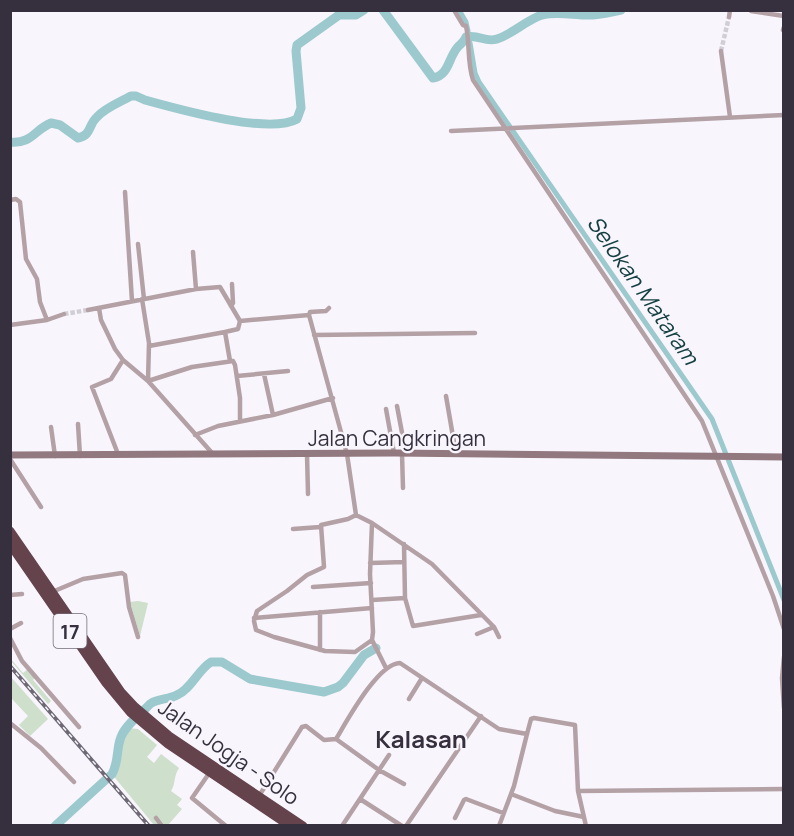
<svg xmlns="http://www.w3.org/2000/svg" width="794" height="836" viewBox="0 0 794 836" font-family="Manrope,sans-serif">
	<rect width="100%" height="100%" fill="#f8f5fc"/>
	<path fill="#cedfcb" d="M 138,601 L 148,603 L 140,636 L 130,602 Z
		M 10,658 L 23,673 L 28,669 L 35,677 L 33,680 L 51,701 L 48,704 L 11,661 Z
		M 10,676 L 48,719 L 30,736 L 19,725 L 28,716 L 12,699 L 11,701 Z
		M 128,728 L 138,729 L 157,745 L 147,757 L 154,763 L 161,754 L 179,768 C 173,777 176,784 171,791 L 182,799 L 177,805 L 182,809 L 168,825 L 154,825 L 111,773 C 111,766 124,735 128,728 Z"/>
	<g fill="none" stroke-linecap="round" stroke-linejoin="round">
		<path stroke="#9bc9cd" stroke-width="5" d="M 459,10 L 466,22 L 468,31
			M 470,43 L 475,73 L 479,82 L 712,419 L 784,600"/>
		<path stroke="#9bc9cd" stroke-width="9" d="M 383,10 L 433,78 C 449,75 448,59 457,48 C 460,44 464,43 466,37 C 479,34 485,43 497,39 C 513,34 526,20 542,15 C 559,11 576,16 593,15 C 602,14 612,12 621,10
			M 10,142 C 32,144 34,130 51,123 L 60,125 L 78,138 C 92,135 88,125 97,117 C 105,108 120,102 131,96 L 136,96 L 145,100 C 178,109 269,135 297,119 L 301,108 L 296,51 L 297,45 L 339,15 L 356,15 L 364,10
			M 55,826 L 112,774 C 119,762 116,749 121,737 C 126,724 141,714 150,704 C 158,698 168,700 177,695 C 191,689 198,670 211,662 L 222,662 L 250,679 L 324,692 L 338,687 L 343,683 L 364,655 L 376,648"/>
		<path stroke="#d1ced6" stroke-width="4.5" stroke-dasharray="4.5 2" stroke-linecap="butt" d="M 721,51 L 729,17
			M 64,314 L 88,310"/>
		<path stroke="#b4a1a6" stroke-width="4.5" d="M 454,10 L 463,25 L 466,26 C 470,44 467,62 473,80 L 702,421 L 773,596 L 784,629
			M 751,11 L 784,16
			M 729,17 L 730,10
			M 783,30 L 784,27
			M 721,51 L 730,117
			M 451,131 L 784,115
			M 125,192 L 132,301
			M 10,200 L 16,199 L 20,202 L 26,259 L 37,279 L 40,302 L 47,320
			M 138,244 L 144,299
			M 193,252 L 196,289
			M 142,299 L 149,343 L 148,381
			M 231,306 L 233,303 L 232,284
			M 99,308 L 101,320 L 115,349 L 123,360 L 148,381 L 213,454
			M 88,310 L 196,289 L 220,287 L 240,321 L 238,329 L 225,332 L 230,361
			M 309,315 L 347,454 L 356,515
			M 240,321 L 309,315 L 310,312 L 326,311 L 329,308
			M 10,325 L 47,320 L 64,314
			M 314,335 L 475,333
			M 149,346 L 225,332
			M 264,374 L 273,415
			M 237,376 L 288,371
			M 148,381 L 192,367 L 233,361 L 235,365 L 240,398 L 240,421
			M 446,396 L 456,454
			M 397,406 L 406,454
			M 386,409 L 394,453
			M 78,424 L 80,456
			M 51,427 L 55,456
			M 195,435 L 218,426 L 273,415 L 333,398
			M 118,454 L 92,387 L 111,379 L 123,360
			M 307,454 L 308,494
			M 402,454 L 403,488
			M 10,459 L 41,507
			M 356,515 L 348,519 L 321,525 L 324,567 L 307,575 L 287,591 L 257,611 L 254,621 L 256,630 L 274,637 L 325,651 L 355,652 L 372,640
			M 356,515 L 372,523 L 432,564 L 494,627 L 499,637
			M 372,523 L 370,574 L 373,632 L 372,640 L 386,668
			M 293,529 L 320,527
			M 404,544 L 405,598 L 413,626 L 481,615
			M 370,563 L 404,562
			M 313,587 L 371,583
			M 52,592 L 83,579 L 122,573 L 125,575 L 129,607 L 138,637
			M 10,595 L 22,594
			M 372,600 L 405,598
			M 320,612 L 320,650
			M 254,618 L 372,608
			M 10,629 L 21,623
			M 477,634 L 494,627
			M 10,638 L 22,661 L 79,727
			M 784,657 L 782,678 L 784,708
			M 409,699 L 422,678
			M 10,723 L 41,748 L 74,782
			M 336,739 L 379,770 L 404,784
			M 210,772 L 192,798 L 226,826
			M 578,791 L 784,789
			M 511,794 L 555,811 L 584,817
			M 259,796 L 302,727 L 306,726 L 324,740 L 336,739 C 347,721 378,663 400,663 L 499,729 L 527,734 L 531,719 L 534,718 L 575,725 L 578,791 L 586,826
			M 360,799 L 402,826
			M 156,818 L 162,826
			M 455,818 L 464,800 L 466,799 L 503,813
			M 342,826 L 389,755
			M 406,826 L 481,716
			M 499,826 L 514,786 L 527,734"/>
		<path stroke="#92787f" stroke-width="7" d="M 10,455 L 394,453 L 784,457"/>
		<path stroke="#65434d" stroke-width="9" d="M 10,531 L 121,692 L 135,707 L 169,736 L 303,826
			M 10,544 L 106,683 L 130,712 L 168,744 L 290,826"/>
		<defs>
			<path id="rail" d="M 10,666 L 149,826"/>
		</defs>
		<use href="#rail" stroke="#6e6975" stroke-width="4"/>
		<use href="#rail" stroke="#f8f5fc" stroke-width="1.5" stroke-dasharray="4.5" stroke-linecap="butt"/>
	</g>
	<g text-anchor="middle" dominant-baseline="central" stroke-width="4.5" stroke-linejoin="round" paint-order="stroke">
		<rect fill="#f8f5fc" stroke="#706b77" stroke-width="1.5" x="53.5" y="614" width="33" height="34" rx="4.5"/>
		<g font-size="20" font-weight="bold" fill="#36303e">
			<text x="70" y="631">17</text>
		</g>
		<g font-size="21" fill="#36303e" stroke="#f8f5fc">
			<text x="397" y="438">Jalan Cangkringan</text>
			<text transform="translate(229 752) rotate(35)">Jalan Jogja - Solo</text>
		</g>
		<g font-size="22" font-style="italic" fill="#154043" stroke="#f8f5fc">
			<text transform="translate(643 290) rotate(55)">Selokan Mataram</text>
		</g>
		<g font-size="24" font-weight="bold" fill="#36303e" stroke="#f8f5fc">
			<text x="421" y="738">Kalasan</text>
		</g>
	</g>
	<rect width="794" height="836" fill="none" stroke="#36303e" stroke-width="24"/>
</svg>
